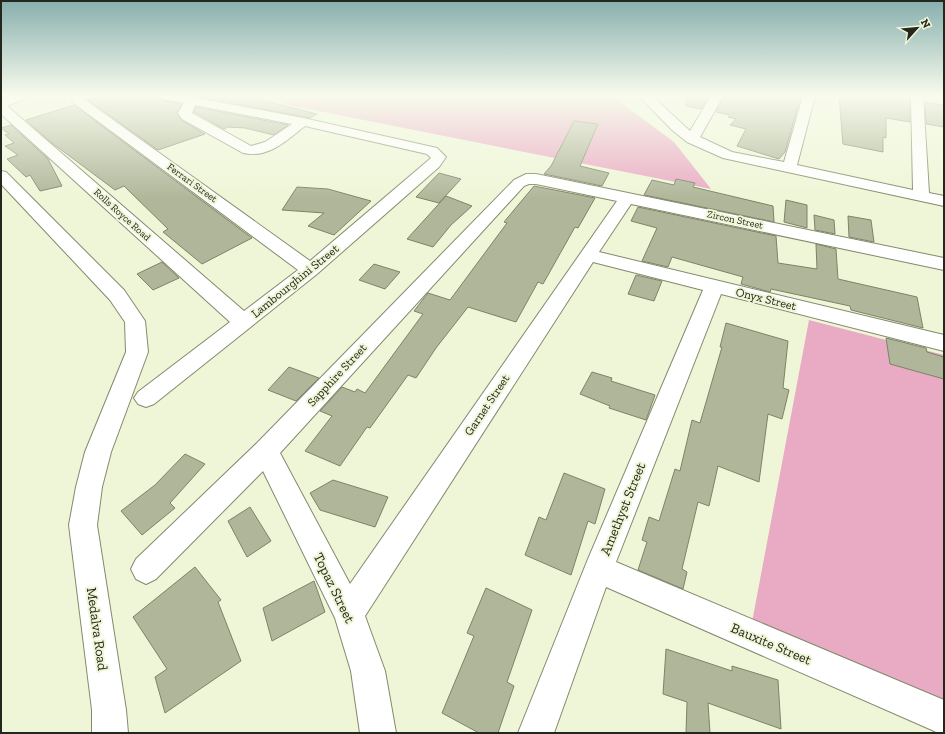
<svg xmlns="http://www.w3.org/2000/svg" width="945" height="734" viewBox="0 0 945 734" font-family="'Zilla Slab',serif">
	<rect width="100%" height="100%" fill="#eff6d7"/>
	<path fill="#e2ebc6" d="M 240,96 L 298,96 L 283,104 Z"/>
	<path fill="#e9abc4" d="M 298,96 L 615,96 L 616,99 L 674,142 L 711,189 L 283,104 Z
		M 809,320 L 944,355 L 944,702 L 752,622 Z"/>
	<path fill="#afb699" stroke="#7c8367" d="M 101,96 L 159,96 L 162,100 L 182,104 L 177,112 L 181,120 L 205,134 L 158,150 L 88,100 Z
		M 195,96 L 246,96 L 317,114 L 310,118 Z
		M 687,96 L 709,96 L 701,109 L 686,106 Z
		M 724,96 L 801,96 L 785,152 L 779,159 L 737,146 L 746,129 L 730,125 L 736,119 L 728,117 L 730,115 L 716,112 Z
		M 839,96 L 886,96 L 910,100 L 910,122 L 886,118 L 886,138 L 883,137 L 883,152 L 843,144 Z
		M 925,102 L 944,105 L 944,127 L 926,124 Z
		M 74,105 L 205,203 L 252,238 L 202,264 L 163,232 L 168,229 L 124,186 L 115,190 L 52,143 L 26,120 Z
		M 196,107 L 288,125 L 274,135 L 245,128 L 228,127 L 224,129 L 194,112 Z
		M 574,121 L 598,124 L 580,166 L 609,173 L 602,186 L 544,174 L 551,166 Z
		M 11,125 L 48,159 L 62,186 L 40,191 L 30,175 L 26,177 L 7,159 L 18,155 L 5,146 L 14,143 L 5,135 L 9,134 L 1,128 Z
		M 439,173 L 461,179 L 439,203 L 416,197 Z
		M 676,179 L 695,183 L 693,187 L 773,206 L 774,222 L 644,195 L 652,180 L 674,185 Z
		M 534,186 L 595,198 L 578,228 L 575,227 L 543,284 L 538,282 L 516,322 L 468,307 L 436,348 L 416,378 L 408,375 L 370,428 L 367,427 L 340,466 L 305,451 L 332,416 L 320,411 L 342,387 L 355,392 L 357,389 L 365,393 L 423,314 L 414,311 L 424,298 L 428,293 L 450,300 L 507,223 L 504,222 Z
		M 297,187 L 328,189 L 371,201 L 334,235 L 308,226 L 324,213 L 282,210 Z
		M 446,196 L 472,206 L 451,225 L 433,247 L 407,239 Z
		M 786,200 L 807,205 L 807,228 L 784,222 Z
		M 638,207 L 776,236 L 778,263 L 817,269 L 816,244 L 836,249 L 838,279 L 917,297 L 923,328 L 851,310 L 850,306 L 771,289 L 770,292 L 741,284 L 743,277 L 672,257 L 668,267 L 642,261 L 657,228 L 631,221 Z
		M 814,215 L 834,220 L 835,234 L 815,230 Z
		M 848,216 L 871,220 L 874,242 L 849,237 Z
		M 162,262 L 179,278 L 153,290 L 137,274 Z
		M 374,264 L 400,272 L 385,289 L 359,280 Z
		M 636,275 L 662,281 L 654,301 L 628,294 Z
		M 726,323 L 788,341 L 783,388 L 789,390 L 782,419 L 768,414 L 759,482 L 718,466 L 709,506 L 698,502 L 682,569 L 687,572 L 683,589 L 638,570 L 647,542 L 642,540 L 649,517 L 659,521 L 675,469 L 680,471 L 692,420 L 700,423 L 722,347 L 720,347 Z
		M 886,338 L 926,348 L 927,352 L 944,357 L 944,379 L 890,364 Z
		M 289,367 L 319,378 L 296,401 L 268,390 Z
		M 592,372 L 612,378 L 611,381 L 655,395 L 646,420 L 609,408 L 610,406 L 580,394 Z
		M 185,454 L 205,464 L 170,503 L 175,508 L 142,535 L 121,511 L 155,485 Z
		M 564,473 L 605,489 L 595,524 L 588,521 L 571,575 L 525,555 L 539,517 L 546,520 Z
		M 333,480 L 388,497 L 375,527 L 320,510 L 310,493 Z
		M 250,507 L 271,541 L 247,557 L 228,521 Z
		M 195,567 L 221,600 L 218,602 L 241,661 L 165,713 L 155,677 L 167,669 L 133,617 Z
		M 314,581 L 325,612 L 272,641 L 263,608 Z
		M 486,588 L 532,610 L 507,682 L 514,686 L 498,733 L 479,733 L 442,713 L 474,636 L 467,633 Z
		M 666,649 L 732,671 L 732,666 L 778,680 L 781,729 L 708,703 L 710,733 L 686,733 L 687,702 L 663,694 Z"/>
	<g fill="none" stroke-linecap="round" stroke-linejoin="round">
		<defs>
			<path id="minor" d="M 10,96 L 27,96 L 25,99 L 7,106 L 244,311 L 298,270 L 75,104 L 71,99 L 73,96 L 86,96 L 84,99 L 310,261 L 431,158 L 427,154 L 305,126 C 287,140 268,159 243,153 L 182,119 L 178,113 L 184,103 L 162,99 L 160,96 L 186,96 L 303,118 L 437,148 L 446,157 L 439,167 L 317,274 L 154,404 L 146,407 L 138,404 L 134,398 L 138,392 L 230,322 L 1,114 L 1,100 ZM 195,105 L 292,124 L 265,142 L 251,146 L 192,113 Z
				M 639,96 L 652,96 L 690,131 L 711,96 L 723,96 L 700,137 L 732,152 L 784,162 L 803,96 L 815,96 L 797,165 L 913,190 L 911,96 L 923,96 L 929,193 L 944,196 L 944,206 L 723,158 L 687,142 L 672,130 Z
				M 526,174 L 536,174 L 944,258 L 944,270 L 631,204 L 599,252 L 944,335 L 944,351 L 721,294 L 616,562 L 944,700 L 944,733 L 938,733 L 932,730 L 606,587 L 554,733 L 518,733 L 588,559 L 703,290 L 593,262 L 365,616 L 385,671 L 396,733 L 360,733 L 351,671 L 335,618 L 263,471 L 156,579 L 146,584 L 136,579 L 131,569 L 136,559 L 257,443 L 514,180 ZM 529,184 L 536,184 L 617,201 L 350,584 L 280,453 L 524,186 Z"/>
			<path id="tertiary" d="M 1,171 L 6,172 L 124,290 L 145,321 L 148,352 L 111,452 L 102,487 L 97,525 L 126,710 L 128,733 L 92,733 L 92,710 L 69,525 L 76,487 L 85,452 L 126,352 L 125,322 L 110,300 L 1,184 Z"/>
		</defs>
		<use href="#minor" stroke="#838a6e" stroke-width="2"/>
		<use href="#tertiary" stroke="#838a6e" stroke-width="2"/>
		<use href="#minor" fill="#fff" fill-rule="evenodd"/>
		<use href="#tertiary" fill="#fff" fill-rule="evenodd"/>
	</g>
	<linearGradient id="sky" x2="0" y2="1"><stop stop-color="#87afae"/><stop offset="0.48" stop-color="#f8fbed"/><stop offset="1" stop-color="#f8fbed" stop-opacity="0"/></linearGradient>
	<rect width="945" height="199" fill="url(#sky)"/>
	<g text-anchor="middle" dominant-baseline="central" stroke-width="4" stroke-linejoin="round" paint-order="stroke">
		<g font-size="10" fill="#24271c" stroke="#eff6d7">
			<text transform="translate(192 183) rotate(36)">Ferrari Street</text>
			<text transform="translate(122 215) rotate(42)">Rolls Royce Road</text>
			<text transform="translate(735 220) rotate(12)">Zircon Street</text>
		</g>
		<g font-size="12" fill="#24271c" stroke="#eff6d7">
			<text transform="translate(295 281) rotate(-39)">Lambourghini Street</text>
			<text transform="translate(766 299) rotate(14)">Onyx Street</text>
			<text transform="translate(337 375) rotate(-47)">Sapphire Street</text>
			<text transform="translate(487 405) rotate(-56)">Garnet Street</text>
		</g>
		<g font-size="14" fill="#24271c" stroke="#eff6d7">
			<text transform="translate(623 509) rotate(-68)">Amethyst Street</text>
			<text transform="translate(334 588) rotate(64)">Topaz Street</text>
			<text transform="translate(97 629) rotate(82)">Medalva Road</text>
			<text transform="translate(771 644) rotate(23)">Bauxite Street</text>
		</g>
	</g>
	<rect width="945" height="734" fill="none" stroke="#24271c" stroke-width="4"/>
	<g transform="translate(917 28) rotate(63)" stroke="#eff6d7" stroke-width="3" paint-order="stroke">
	<path d="M0-3L7 15L0 10L-7 15Z" fill="#24271c"/>
	<text y="-6" font-size="11" font-weight="bold" text-anchor="middle" fill="#24271c">N</text>
	</g>
</svg>
